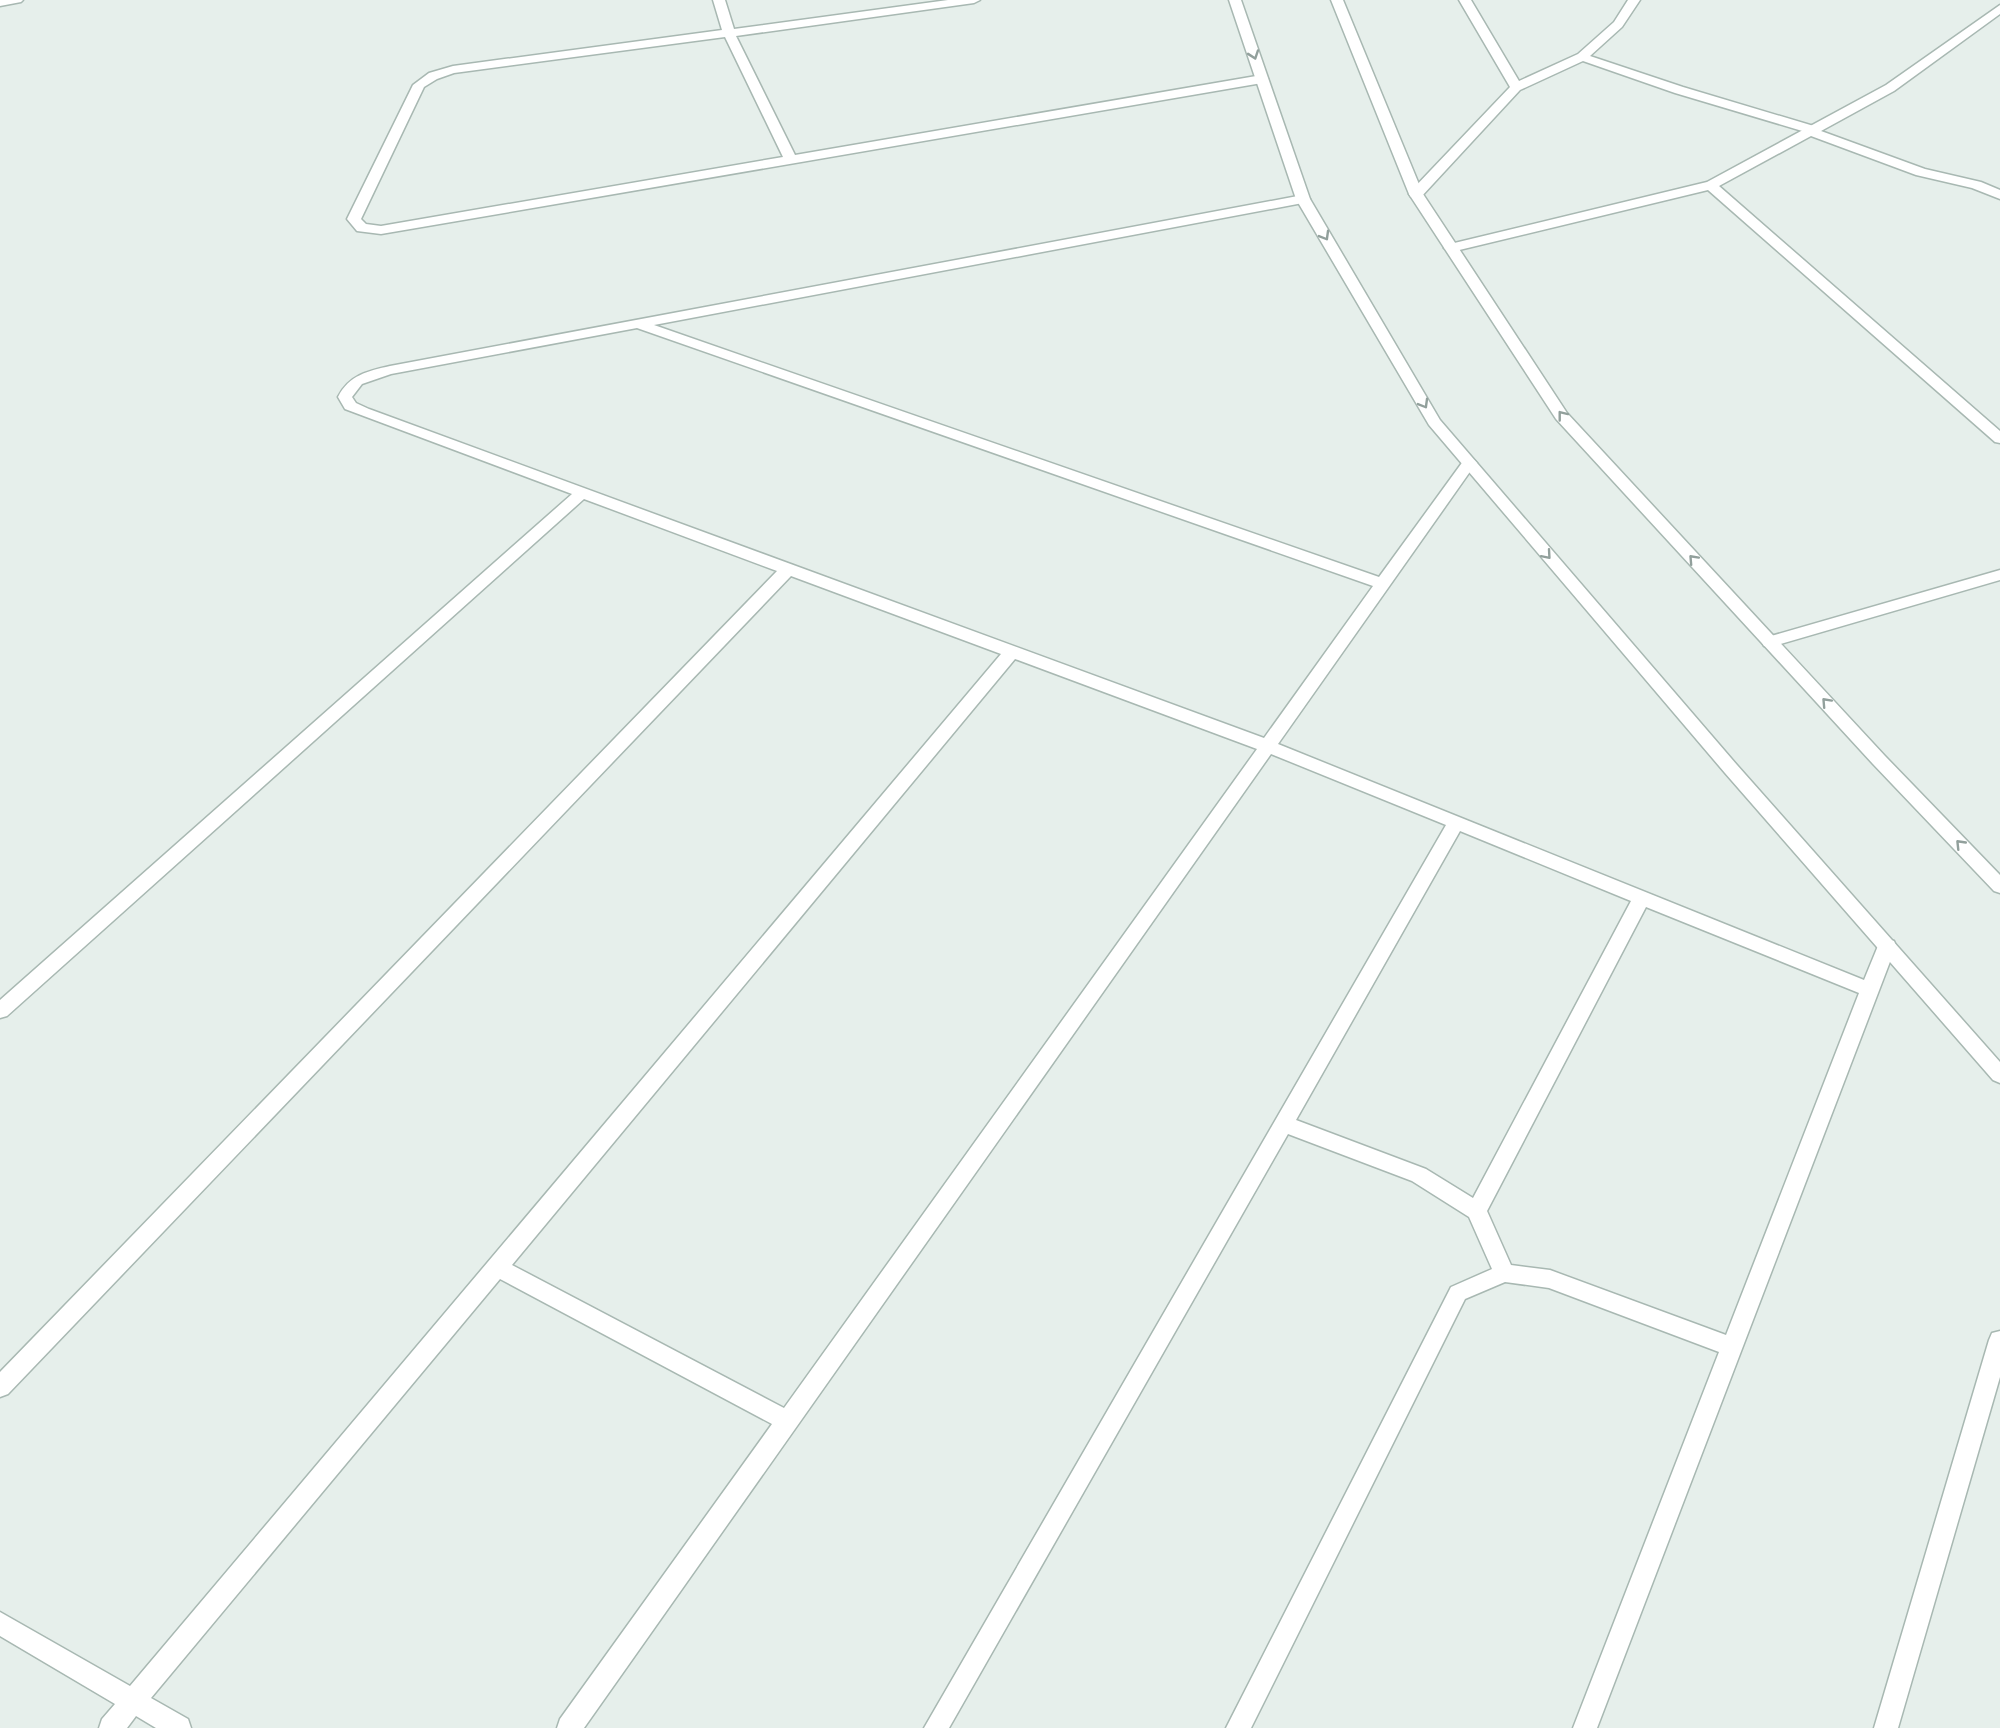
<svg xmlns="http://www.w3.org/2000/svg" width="2000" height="1728" viewBox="0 0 2000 1728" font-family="'DejaVu Sans',sans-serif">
	<rect width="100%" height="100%" fill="#e6efeb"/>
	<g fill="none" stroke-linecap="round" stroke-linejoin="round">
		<defs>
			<path id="service" d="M 1459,0 L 1471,0 L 1519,81 L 1578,54 L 1614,22 L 1628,0 L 1640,0 L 1622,27 L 1590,56 L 1683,87 L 1817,127 L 1819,130 L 1817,133 L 1809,133 L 1675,93 L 1583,61 L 1520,90 L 1421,197 L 1411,197 L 1409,194 L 1411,191 L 1510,87 Z"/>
			<path id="minor" d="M 0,0 L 23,0 L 21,2 L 0,6 Z
				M 713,0 L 725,0 L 734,29 L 948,0 L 980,0 L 974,3 L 736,36 L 795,155 L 1262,75 L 1268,79 L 1262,83 L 381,234 L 357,231 L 347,219 L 413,85 L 429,73 L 453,66 L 722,30 ZM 725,37 L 783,157 L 381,226 L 366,224 L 361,219 L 424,87 L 437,79 L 454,73 Z
				M 2000,5 L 2000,14 L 1894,91 L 1821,131 L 1925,169 L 1981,182 L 2000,190 L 2000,199 L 1972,188 L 1916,175 L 1811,136 L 1719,186 L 2000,431 L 2000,443 L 1995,442 L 1708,190 L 1451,252 L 1444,248 L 1446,245 L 1707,182 L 1886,85 Z
				M 1303,195 L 1310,199 L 1308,202 L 654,325 L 1379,577 L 1464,460 L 1474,460 L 1477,463 L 1474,466 L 1278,744 L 1864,980 L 1880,941 L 1887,939 L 1894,941 L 1896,946 L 1597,1728 L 1573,1728 L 1719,1352 L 1549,1288 L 1505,1282 L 1465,1299 L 1251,1728 L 1226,1728 L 1451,1287 L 1492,1269 L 1469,1217 L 1412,1181 L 1288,1134 L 949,1728 L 924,1728 L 1446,825 L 1271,754 L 584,1728 L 557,1728 L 560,1719 L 772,1424 L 500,1279 L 151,1698 L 188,1719 L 191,1728 L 156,1728 L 136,1716 L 127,1728 L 99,1728 L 102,1719 L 115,1704 L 0,1636 L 0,1612 L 130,1686 L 1001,654 L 791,576 L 8,1394 L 0,1397 L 0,1372 L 777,571 L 584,499 L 7,1016 L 0,1018 L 0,1000 L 572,494 L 345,409 L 338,397 C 349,375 368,371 390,366 ZM 637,328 L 1373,586 L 1264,738 L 369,409 L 356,403 L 352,397 L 362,384 L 391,374 ZM 1015,659 L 1257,749 L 784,1408 L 512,1265 ZM 1460,831 L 1631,901 L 1473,1198 L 1426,1169 L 1296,1120 ZM 1646,907 L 1859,993 L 1726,1335 L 1550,1270 L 1511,1265 L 1487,1211 Z
				M 2000,570 L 2000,580 L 1770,647 L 1764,646 L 1762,642 L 1764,638 Z
				M 2000,1331 L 2000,1377 L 1898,1728 L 1874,1728 L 1989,1340 L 1992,1333 Z"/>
			<path id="tertiary" d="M 1229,0 L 1241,0 L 1310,199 L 1440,420 L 1737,765 L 2000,1062 L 2000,1083 L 1993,1080 L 1725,773 L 1429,425 L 1296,199 Z
				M 1331,0 L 1343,0 L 1423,194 L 1567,413 L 1885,756 L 2000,875 L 2000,893 L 1994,891 L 1873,764 L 1556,419 L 1409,194 Z"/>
		</defs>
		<use href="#service" stroke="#a8b8b2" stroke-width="3"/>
		<use href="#minor" stroke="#a8b8b2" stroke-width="3"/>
		<use href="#tertiary" stroke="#a8b8b2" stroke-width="3"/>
		<use href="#service" fill="#fff" fill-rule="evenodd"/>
		<use href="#minor" fill="#fff" fill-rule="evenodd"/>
		<use href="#tertiary" fill="#fff" fill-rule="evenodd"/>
	</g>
	<defs><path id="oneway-chevron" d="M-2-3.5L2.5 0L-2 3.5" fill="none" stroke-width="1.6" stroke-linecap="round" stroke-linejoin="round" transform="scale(1.5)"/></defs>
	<g stroke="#92a09c">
		<use href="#oneway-chevron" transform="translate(1254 55) rotate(71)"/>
		<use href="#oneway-chevron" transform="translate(1325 236) rotate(60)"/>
		<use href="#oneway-chevron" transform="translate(1424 404) rotate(60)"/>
		<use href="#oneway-chevron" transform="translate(1562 415) rotate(-128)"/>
		<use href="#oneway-chevron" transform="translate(1547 555) rotate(49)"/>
		<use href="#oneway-chevron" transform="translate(1693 559) rotate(-133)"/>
		<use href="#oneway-chevron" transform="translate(1826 702) rotate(-133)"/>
		<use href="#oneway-chevron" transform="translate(1960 844) rotate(-134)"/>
	</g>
</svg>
